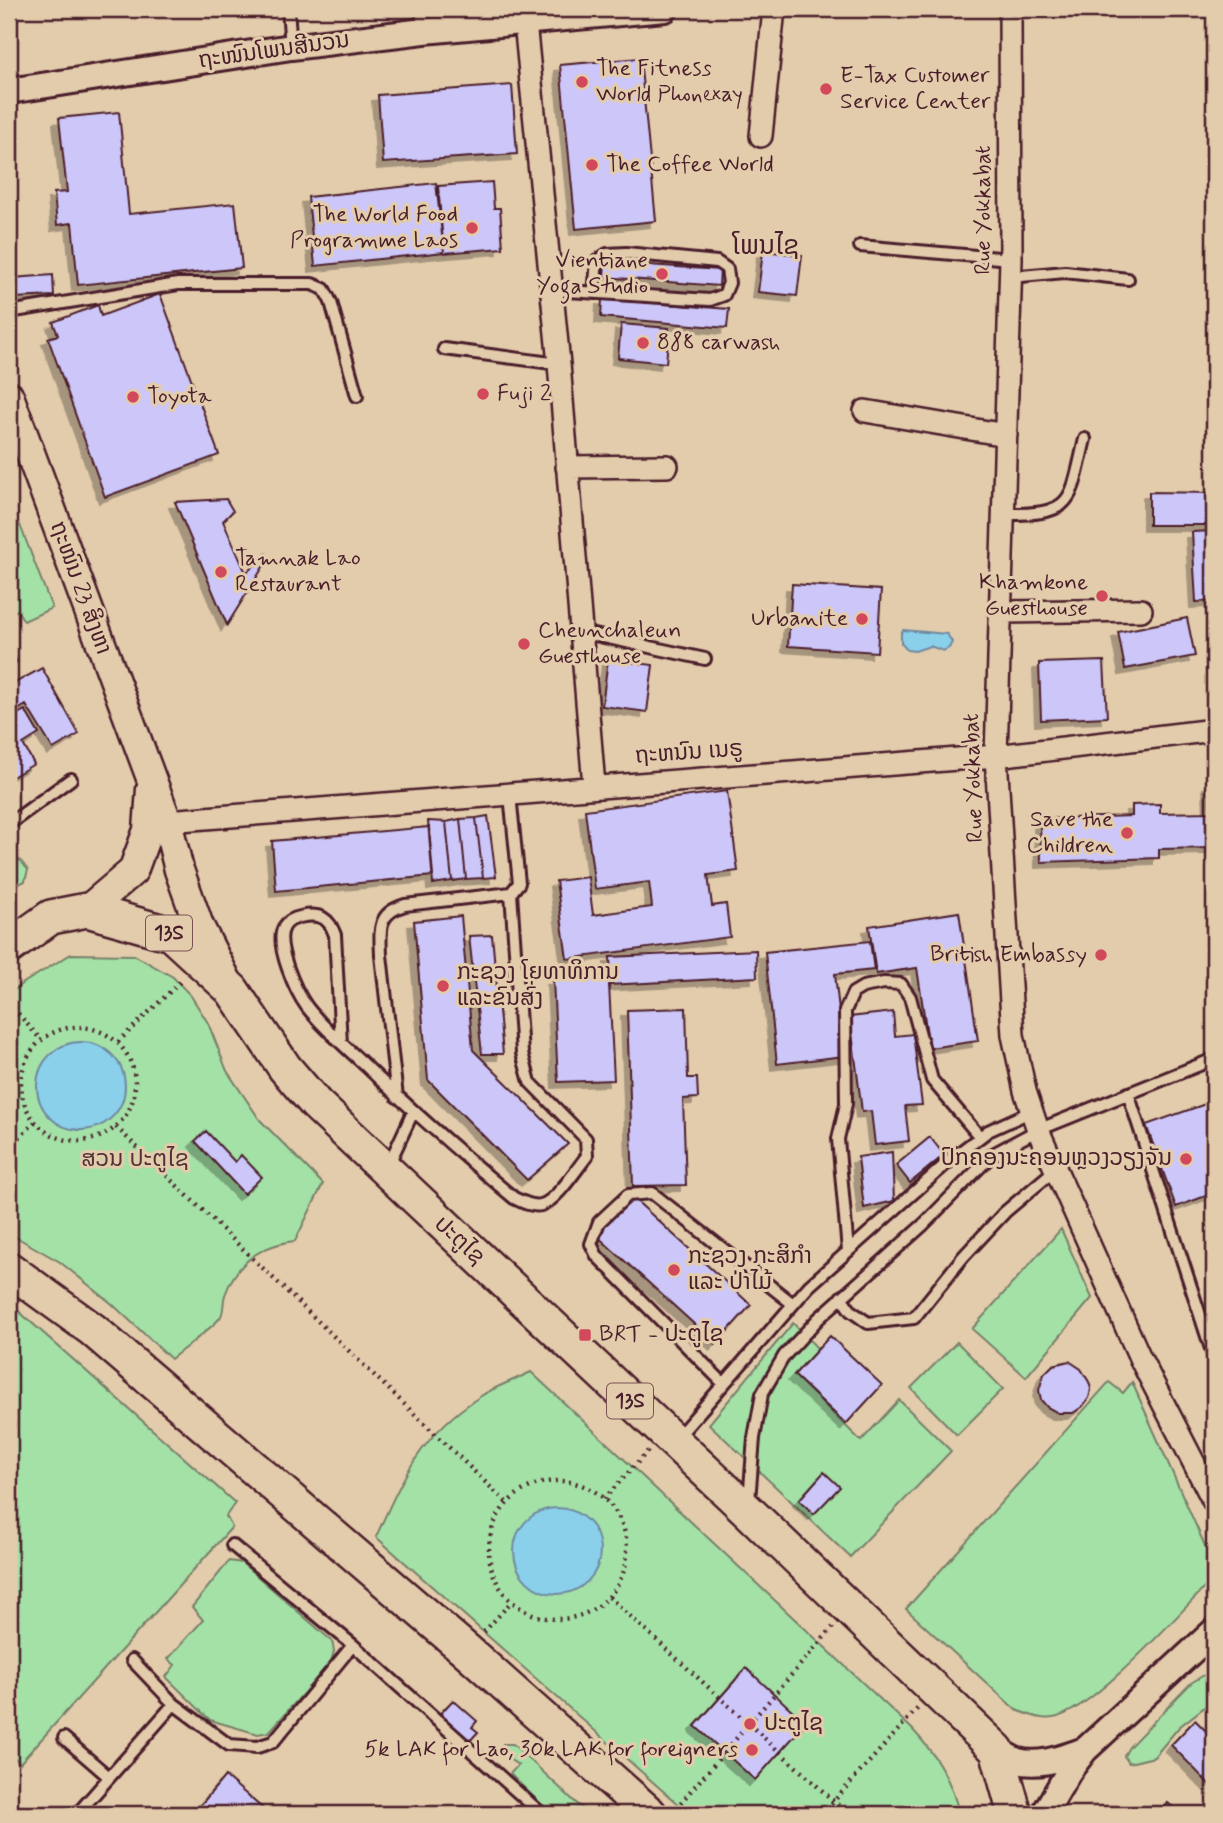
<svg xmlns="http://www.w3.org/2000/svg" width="1223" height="1823" viewBox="0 0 1223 1823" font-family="Mynerve,'Noto Sans Lao',sans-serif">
	<defs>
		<filter id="shadow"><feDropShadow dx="-6" dy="6" stdDeviation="0" flood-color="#0004"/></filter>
	</defs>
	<rect width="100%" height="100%" fill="#e3ccac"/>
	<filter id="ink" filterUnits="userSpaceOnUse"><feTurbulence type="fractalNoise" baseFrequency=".0143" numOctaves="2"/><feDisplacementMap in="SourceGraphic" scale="14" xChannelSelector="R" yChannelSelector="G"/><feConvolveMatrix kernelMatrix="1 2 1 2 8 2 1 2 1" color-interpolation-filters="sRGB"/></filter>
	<g filter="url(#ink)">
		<path fill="#a4e1a7" stroke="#778069" stroke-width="2" d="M 20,525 L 52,608 L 24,621 L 17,610 L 9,614 L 9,529 Z
			M 20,860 L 28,870 L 25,881 L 9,889 L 9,863 Z
			M 71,954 L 134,955 L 173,977 L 191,996 L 208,1023 L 227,1071 L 260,1120 L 323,1184 L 295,1241 C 261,1245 237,1261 225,1295 C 223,1301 224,1310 221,1316 C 217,1325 180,1351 171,1359 L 111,1303 L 60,1262 L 9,1233 L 9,995 L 20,985 Z
			M 1061,1229 L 1092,1298 L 1026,1377 L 972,1329 Z
			M 9,1306 L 15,1308 L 235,1503 L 226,1516 L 232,1527 L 20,1763 L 9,1753 Z
			M 793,1323 L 818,1349 L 794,1375 L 861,1441 L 899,1400 L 951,1451 L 850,1557 L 709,1424 Z
			M 957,1342 L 1003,1389 L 957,1435 L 911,1388 Z
			M 531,1372 L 911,1728 C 935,1753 952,1780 959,1814 L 689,1814 L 376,1537 C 403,1476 422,1433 481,1396 C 496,1386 515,1380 531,1372 Z
			M 1109,1382 L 1123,1393 L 1132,1382 L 1214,1566 L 1214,1578 C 1184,1608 1091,1713 1053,1718 C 1040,1720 1028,1714 1016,1710 L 906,1609 Z
			M 229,1561 L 242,1563 L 332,1641 L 334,1651 L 331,1662 L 269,1732 L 258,1734 L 210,1720 L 166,1677 L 175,1665 L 168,1659 L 203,1620 L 192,1607 Z
			M 1204,1675 L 1214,1690 L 1207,1705 L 1179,1727 L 1154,1757 L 1129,1763 L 1124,1756 L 1129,1747 L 1191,1683 Z
			M 503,1744 L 513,1744 L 588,1814 L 551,1814 L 510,1774 L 518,1765 L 501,1754 Z"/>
		<path fill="#8ad0eb" stroke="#70899e" stroke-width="2" d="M 903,630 L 947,634 L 952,642 L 949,648 L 943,651 L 930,646 L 915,651 L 907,650 L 901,643 L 901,633 Z
			M37 1086a44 44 0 1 1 88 0a44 44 0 1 1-88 0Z
			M514 1551a43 43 0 1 1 86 0a43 43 0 1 1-86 0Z"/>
		<path fill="#cdc7f9" stroke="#4a1f2b" stroke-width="2" filter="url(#shadow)" d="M 640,58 L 656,221 L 576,229 L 560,65 Z
			M 512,85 L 517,154 L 383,163 L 378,95 Z
			M 119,112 L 129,214 L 235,203 L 242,268 L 78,285 L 72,223 L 57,225 L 54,193 L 67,192 L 59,118 Z
			M 492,182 L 494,208 L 500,208 L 503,248 L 444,253 L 438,186 Z
			M 436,183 L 444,252 L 315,266 L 308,197 Z
			M 763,251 L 802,255 L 797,296 L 758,292 Z
			M 605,262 L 720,270 L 719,286 L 604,277 Z
			M 53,275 L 54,296 L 14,298 L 12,278 Z
			M 160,294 L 219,455 L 105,497 L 48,338 L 58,335 L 53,322 L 98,305 L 101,316 Z
			M 602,299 L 729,309 L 727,328 L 601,317 Z
			M 621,324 L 669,328 L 666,363 L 618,358 Z
			M 1149,492 L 1214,493 L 1214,525 L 1149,525 Z
			M 226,499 L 233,511 L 223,521 L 246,573 L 266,554 L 268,559 L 227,625 L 175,502 Z
			M 1214,531 L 1214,601 L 1196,602 L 1192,532 Z
			M 792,584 L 881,590 L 877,652 L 788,646 Z
			M 1187,618 L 1195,656 L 1125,669 L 1118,632 Z
			M 9,646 L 17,662 L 9,665 Z
			M 608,659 L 653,665 L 647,712 L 602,706 Z
			M 1104,661 L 1107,717 L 1041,720 L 1039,663 Z
			M 42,668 L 79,734 L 53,749 L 26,705 L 9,715 L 9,686 Z
			M 25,710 L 39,734 L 23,744 L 34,764 L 9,779 L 9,719 Z
			M 1209,783 L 1214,783 L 1214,848 L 1159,849 L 1159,858 L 1041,862 L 1040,819 L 1132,816 L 1132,805 L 1160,804 L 1160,813 L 1210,812 Z
			M 727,791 L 738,871 L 708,875 L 712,906 L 726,904 L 730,937 L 567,959 L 556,881 L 588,877 L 593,915 L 652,907 L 649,882 L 595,889 L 585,810 Z
			M 488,816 L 496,877 L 483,878 L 476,818 Z
			M 476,818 L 483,878 L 466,879 L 460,819 Z
			M 460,819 L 466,879 L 452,881 L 446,822 Z
			M 428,821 L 446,822 L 452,881 L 433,884 Z
			M 429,827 L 433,876 L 276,891 L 272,841 Z
			M 959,912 L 978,1041 L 929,1048 L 917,968 L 876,974 L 869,926 Z
			M 461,916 L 473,1050 L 568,1144 L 527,1180 L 428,1080 L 414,921 Z
			M 492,935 L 503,1054 L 482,1054 L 469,936 Z
			M 870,941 L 874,970 L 835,974 L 844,1056 L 777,1064 L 765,952 Z
			M 756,950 L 757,977 L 609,985 L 614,1080 L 558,1082 L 553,979 L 611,976 L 610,957 Z
			M 686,1008 L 688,1078 L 697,1078 L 698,1098 L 683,1099 L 686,1185 L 633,1186 L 627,1010 Z
			M 893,1012 L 895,1036 L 913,1034 L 922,1105 L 905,1106 L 909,1141 L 875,1145 L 871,1111 L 862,1112 L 850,1017 Z
			M 1214,1101 L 1214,1193 L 1176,1207 L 1146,1125 Z
			M 206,1131 L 235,1162 L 241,1155 L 262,1177 L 244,1194 L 195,1141 Z
			M 930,1137 L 944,1155 L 910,1183 L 896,1165 Z
			M 892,1152 L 894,1201 L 864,1208 L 858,1157 Z
			M 631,1196 L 751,1305 L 716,1344 L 596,1235 Z
			M 830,1336 L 882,1385 L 846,1424 L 794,1375 Z
			M 1069,1361 L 1081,1369 L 1089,1382 L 1091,1389 L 1089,1398 L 1082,1407 L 1073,1413 L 1058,1413 L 1047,1407 L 1041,1400 L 1039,1390 L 1044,1374 L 1053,1365 Z
			M 824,1472 L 840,1487 L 814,1514 L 799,1500 Z
			M 746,1668 L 806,1723 L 755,1780 L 695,1726 Z
			M 453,1700 L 477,1721 L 472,1727 L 478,1732 L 467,1744 L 437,1717 Z
			M 1195,1720 L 1206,1731 L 1213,1724 L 1214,1726 L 1214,1789 L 1171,1745 Z
			M 225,1776 L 269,1814 L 193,1814 Z
			M 1168,1803 L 1181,1814 L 1158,1814 Z"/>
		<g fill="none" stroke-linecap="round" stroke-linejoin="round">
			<defs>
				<path id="service" d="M 288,9 L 291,47
					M 421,9 L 424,31
					M 860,246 L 1011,259
					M 1010,277 L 1065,272 L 1128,279
					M 552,290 L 710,300 L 724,295 L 729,283 L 727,269 L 717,262 L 626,253 L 607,254 L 597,261 L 594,293
					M 9,312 L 178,284 L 312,284 L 324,289 L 331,302 L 357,396
					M 444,349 L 559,364
					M 1004,514 C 1075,515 1070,502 1085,439
					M 581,632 L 705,659
					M 9,824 L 71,779
					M 9,909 L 10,916
					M 341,1043 L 335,935 C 332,928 330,922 323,918 C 313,913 290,916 284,927 C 274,944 296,992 307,1007 C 324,1029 347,1048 367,1067 C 414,1113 464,1156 514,1198 C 522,1202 532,1207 541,1205 C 556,1202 577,1168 587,1156 L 586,1139 L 530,1082 L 522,1053 L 511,893
					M 1128,1093 L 1214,1358
					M 397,1097 L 381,955 C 380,930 377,913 405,905 L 511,893 L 519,883 L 510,795
					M 388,1166 L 413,1112
					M 848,1251 L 838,1139 L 846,1104 L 845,1011 L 853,993 L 863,987 L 884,983 L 901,984 L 910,997 L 932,1080 L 980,1137
					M 841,1297 L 851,1311 L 868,1323 L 914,1318 L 963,1257 L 1005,1212 L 1056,1169
					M 724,1384 L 597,1256 L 591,1244 L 599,1222 L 628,1195 L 652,1193 L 793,1304
					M 676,1439 L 809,1286 L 955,1156 L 988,1131 L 1032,1111
					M 749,1501 L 754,1438 L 762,1394 L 784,1356 L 819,1318 L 923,1225 L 993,1154 L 1038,1130 L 1214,1059
					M 353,1645 L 542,1814
					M 132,1660 L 174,1704 L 229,1745 L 257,1747 L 273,1742 L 353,1645 L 232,1545
					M 64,1738 L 109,1777
					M 77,1814 L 174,1704"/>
				<path id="minor" d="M 1010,9 L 1011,259 L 996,756 L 1013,1035 L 1025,1091 L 1038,1130 L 1141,1360 L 1214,1502
					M 525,22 L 559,364 L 594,786
					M 761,136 L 774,9
					M 865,411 L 1006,435
					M 567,467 L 667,466
					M 1001,612 L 1141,610
					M 167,821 L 996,756 L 1214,730"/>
				<path id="tertiary" d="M 9,91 L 291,47 L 424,31 L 665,9
					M 997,1750 C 1003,1753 1011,1759 1018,1761 C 1040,1767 1064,1757 1085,1750
					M 1044,1814 L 1069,1771 L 1085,1750 L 1214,1631"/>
				<path id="secondary" d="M 9,396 L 167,821 L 179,870 L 199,926 L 226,979
					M 87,910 L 133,871 L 148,830 L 151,789"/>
				<path id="trunk" d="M 9,947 L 51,917 L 87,910 L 171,934 L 232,990 L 285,1068 L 316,1104 L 748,1511 L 997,1750 L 1015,1814
					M 9,1269 L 93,1330 L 467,1651 L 650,1814"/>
			</defs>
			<use href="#service" stroke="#4a1f2b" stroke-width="16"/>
			<use href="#minor" stroke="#4a1f2b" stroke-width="26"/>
			<use href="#tertiary" stroke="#4a1f2b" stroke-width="30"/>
			<use href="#secondary" stroke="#4a1f2b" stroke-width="33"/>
			<use href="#trunk" stroke="#4a1f2b" stroke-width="38"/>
			<path stroke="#4a1f2b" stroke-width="4.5" stroke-dasharray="2 5" stroke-linecap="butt" d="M 9,1003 L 41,1040
				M21 1084a57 57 0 1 1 114 0a57 57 0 1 1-114 0Z
				M 118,1042 L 183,979
				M 116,1127 L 507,1503
				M 9,1148 L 35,1122
				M489 1550a69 69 0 1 1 138 0a69 69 0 1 1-138 0Z
				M 604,1499 L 648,1451
				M 609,1597 L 848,1814
				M 484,1632 L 511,1602
				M 676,1808 L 833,1627
				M 822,1814 L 918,1708"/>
			<use href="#service" stroke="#e3ccac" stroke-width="10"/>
			<use href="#minor" stroke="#e3ccac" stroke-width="21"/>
			<use href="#tertiary" stroke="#e3ccac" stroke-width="24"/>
			<use href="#secondary" stroke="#e3ccac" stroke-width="28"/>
			<use href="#trunk" stroke="#e3ccac" stroke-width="33"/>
		</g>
	</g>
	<g fill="#d1495b" stroke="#e3ccac" stroke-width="2.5">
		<circle cx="582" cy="82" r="7"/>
		<circle cx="826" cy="89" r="7"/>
		<circle cx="592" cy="165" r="7"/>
		<circle cx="472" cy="228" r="7"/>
		<circle cx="662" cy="274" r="7"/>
		<circle cx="643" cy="343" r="7"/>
		<circle cx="483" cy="394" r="7"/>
		<circle cx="133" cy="397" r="7"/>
		<circle cx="221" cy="572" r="7"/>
		<circle cx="1102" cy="596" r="7"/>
		<circle cx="862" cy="619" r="7"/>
		<circle cx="524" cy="644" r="7"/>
		<circle cx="1127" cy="833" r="7"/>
		<circle cx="1101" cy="955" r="7"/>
		<circle cx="443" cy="986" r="7"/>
		<circle cx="1186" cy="1159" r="7"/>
		<circle cx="674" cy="1270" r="7"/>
		<rect x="578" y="1328" width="14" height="14" rx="3.5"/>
		<circle cx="750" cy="1724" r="7"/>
		<circle cx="752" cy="1750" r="7"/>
	</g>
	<g text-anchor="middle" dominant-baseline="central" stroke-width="6" stroke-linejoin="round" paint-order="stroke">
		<g fill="#e3ccac" stroke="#785352" stroke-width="2">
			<rect x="146" y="915.5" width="46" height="35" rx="5"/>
			<rect x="607" y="1383.5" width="46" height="35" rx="5"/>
		</g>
		<g font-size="21" font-weight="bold" fill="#4a1f2b">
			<text x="169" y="933">13S</text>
			<text x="630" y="1401">13S</text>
		</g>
		<g font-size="23" fill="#4a1f2b" stroke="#e3ccac">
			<text transform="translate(274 51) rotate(-8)">ຖະໜົນໂພນສີນວນ</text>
			<text transform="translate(984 210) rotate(-90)">Rue Yokkabat</text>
			<text transform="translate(80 588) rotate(70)">ຖະໜົນ 23 ສິງຫາ</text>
			<text transform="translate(689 753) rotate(-4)">ຖະຫນົນ ເນຣູ</text>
			<text transform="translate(974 778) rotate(-92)">Rue Yokkabat</text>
			<text transform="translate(459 1241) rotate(43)">ປະຕູໄຊ</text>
		</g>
		<g font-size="23" fill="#4a1f2b" stroke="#e3ccac" text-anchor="start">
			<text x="596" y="69">The Fitness<tspan x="596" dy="26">World Phonexay</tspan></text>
			<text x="840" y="76">E-Tax Customer<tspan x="840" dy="26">Service Center</tspan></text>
			<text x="606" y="165">The Coffee World</text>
			<text x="458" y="215" text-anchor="end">The World Food<tspan x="458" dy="26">Programme Laos</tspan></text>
			<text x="648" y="261" text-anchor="end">Vientiane<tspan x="648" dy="26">Yoga Studio</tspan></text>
			<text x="657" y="343">888 carwash</text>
			<text x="497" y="394">Fuji 2</text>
			<text x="147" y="397">Toyota</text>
			<text x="235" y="559">Tamnak Lao<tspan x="235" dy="26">Restaurant</tspan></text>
			<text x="1088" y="583" text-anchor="end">Khamkone<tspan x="1088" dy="26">Guesthouse</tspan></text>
			<text x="848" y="619" text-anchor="end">Urbanite</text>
			<text x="538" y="631">Cheunchaleun<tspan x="538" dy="26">Guesthouse</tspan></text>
			<text x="1113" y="820" text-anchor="end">Save the<tspan x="1113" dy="26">Children</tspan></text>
			<text x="1087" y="955" text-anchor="end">British Embassy</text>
			<text x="457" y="973">ກະຊວງ ໂຍທາທິການ<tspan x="457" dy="26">ແລະຂົນສົ່ງ</tspan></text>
			<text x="1172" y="1159" text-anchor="end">ປົກຄອງນະຄອນຫຼວງວຽງຈັນ</text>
			<text x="688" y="1257">ກະຊວງ ກະສິກຳ<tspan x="688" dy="26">ແລະ ປ່າໄມ້</tspan></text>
			<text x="599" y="1335">BRT - ປະຕູໄຊ</text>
			<text x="764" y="1724">ປະຕູໄຊ</text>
			<text x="738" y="1750" text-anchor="end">5k LAK for Lao, 30k LAK for foreigners</text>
		</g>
		<g font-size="23" fill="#533237" stroke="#e3ccac">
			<text x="135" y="1160">ສວນ ປະຕູໄຊ</text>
		</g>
		<g font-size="26" fill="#4a1f2b" stroke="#e3ccac">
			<text x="766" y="247">ໂພນໄຊ</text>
		</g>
	</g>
	<rect width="1223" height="1823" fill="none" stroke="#e3ccac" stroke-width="35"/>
	<rect x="18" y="18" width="1188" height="1788" fill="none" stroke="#4a1f2b" stroke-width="2.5" filter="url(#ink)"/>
</svg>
